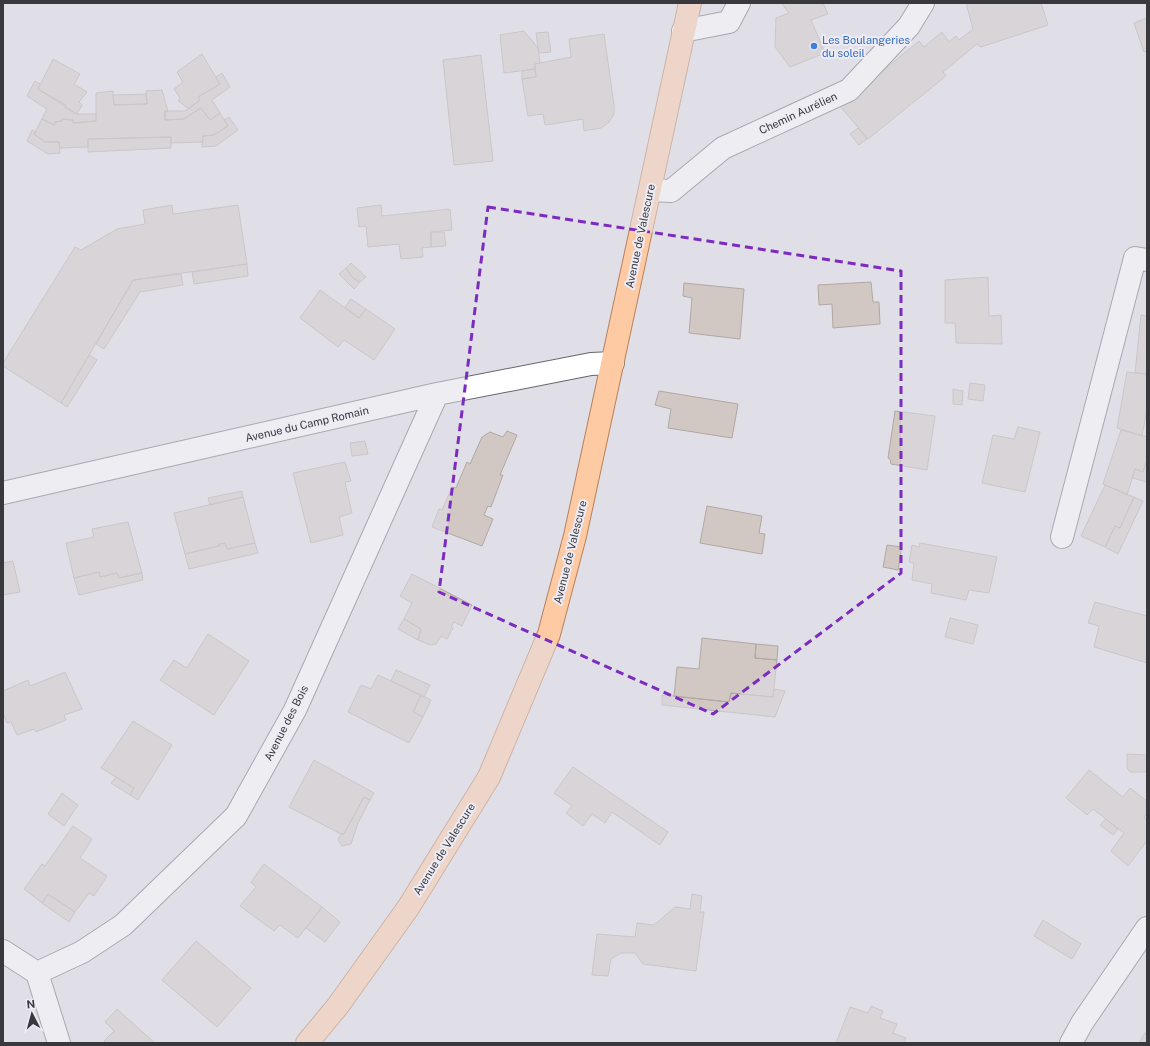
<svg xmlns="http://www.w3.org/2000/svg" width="1150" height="1046" viewBox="0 0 1150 1046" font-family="'Public Sans',sans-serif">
	<rect width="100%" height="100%" fill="#e0dfe8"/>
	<path fill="#d1c8c4" stroke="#b1a8a4" d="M 781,3 L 823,3 L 828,14 L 811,20 L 825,53 L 790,67 L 775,47 L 776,18 L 789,13 Z
		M 966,3 L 1041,3 L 1048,25 L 981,47 L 977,44 L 943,72 L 946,76 L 868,139 L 840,106 L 919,41 L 924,47 L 942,32 L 949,42 L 956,36 L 959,40 L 973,29 Z
		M 1147,18 L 1147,51 L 1144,52 L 1134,23 Z
		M 524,31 L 538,48 L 540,63 L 535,64 L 535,69 L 504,73 L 500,35 Z
		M 548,32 L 551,52 L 539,53 L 536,33 Z
		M 604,34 L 614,105 L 614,114 L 609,122 L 601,128 L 584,131 L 583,119 L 545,125 L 543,114 L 528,116 L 522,79 L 536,77 L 535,64 L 571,57 L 569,39 Z
		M 202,54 L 220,84 L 198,97 L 200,100 L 189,109 L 178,101 L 180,98 L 174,89 L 183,82 L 177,72 Z
		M 481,55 L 493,161 L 454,165 L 443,60 Z
		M 53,59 L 80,74 L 74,84 L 87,92 L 79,102 L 82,105 L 77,114 L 38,89 Z
		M 535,69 L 536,77 L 522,79 L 522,71 Z
		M 222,73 L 230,87 L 212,100 L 220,113 L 210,120 L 201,108 L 184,119 L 165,120 L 165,111 L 185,111 L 200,100 L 198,97 L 220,84 L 216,77 Z
		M 35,81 L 40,84 L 38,89 L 66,105 L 65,108 L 77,114 L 96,114 L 96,121 L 73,123 L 73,120 L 62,119 L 62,121 L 55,122 L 54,125 L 42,119 L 47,109 L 27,96 Z
		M 162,90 L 168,111 L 165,111 L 165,120 L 184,119 L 201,108 L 210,120 L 220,113 L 228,126 L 214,135 L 203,136 L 203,142 L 171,143 L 171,137 L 88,139 L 88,147 L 60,148 L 59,142 L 45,142 L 34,134 L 42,119 L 54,125 L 55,122 L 62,121 L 62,119 L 73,120 L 73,123 L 96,121 L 96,93 L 113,91 L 114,105 L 147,104 L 146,91 Z
		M 146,94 L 147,104 L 114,105 L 113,95 Z
		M 229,117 L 238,130 L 216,146 L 202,147 L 203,136 L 214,135 L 228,126 L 224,120 Z
		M 858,128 L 867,139 L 859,145 L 850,134 Z
		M 32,130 L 36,132 L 34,134 L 45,142 L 59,142 L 60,153 L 48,154 L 27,141 Z
		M 171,137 L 171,148 L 88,152 L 88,139 Z
		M 172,205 L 173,214 L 238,205 L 247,264 L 133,280 L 61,403 L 3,366 L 3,363 L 75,247 L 81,250 L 117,229 L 145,224 L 143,210 Z
		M 381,205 L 382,216 L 450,209 L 452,230 L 431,232 L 431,247 L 422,248 L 423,257 L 401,259 L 399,244 L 368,247 L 366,226 L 359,227 L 357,208 Z
		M 431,232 L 444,232 L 446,246 L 431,247 Z
		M 351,263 L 366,277 L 360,282 L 353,278 L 346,268 Z
		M 247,264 L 248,276 L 194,284 L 192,272 Z
		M 346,268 L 353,278 L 360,282 L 354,289 L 339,274 Z
		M 181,274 L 183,285 L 140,292 L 104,349 L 96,344 L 133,280 Z
		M 988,277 L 989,316 L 1001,315 L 1002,344 L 956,343 L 955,323 L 945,323 L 945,280 Z
		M 871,282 L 873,302 L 879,302 L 880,324 L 833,328 L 832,304 L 819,305 L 818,285 Z
		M 684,283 L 744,289 L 740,339 L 689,333 L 692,298 L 683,296 Z
		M 320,290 L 359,318 L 366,309 L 395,329 L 374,360 L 344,340 L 338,347 L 300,318 Z
		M 351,299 L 366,309 L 359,318 L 345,307 Z
		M 1141,315 L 1147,316 L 1147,374 L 1135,373 Z
		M 89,355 L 97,360 L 67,407 L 61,403 Z
		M 1127,372 L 1147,374 L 1147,409 L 1142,436 L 1117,428 Z
		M 970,383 L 985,385 L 983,401 L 968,399 Z
		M 953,389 L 963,391 L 962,405 L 953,404 Z
		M 659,391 L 738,404 L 732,438 L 668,428 L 671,409 L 655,405 Z
		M 895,411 L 935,416 L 927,470 L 891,464 L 890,459 L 888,458 Z
		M 1018,427 L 1040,432 L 1025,492 L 982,483 L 993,435 L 1014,439 Z
		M 1121,430 L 1147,437 L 1147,459 L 1143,472 L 1135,469 L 1127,495 L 1103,484 Z
		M 507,431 L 517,435 L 500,475 L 503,475 L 491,507 L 488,506 L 484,515 L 493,519 L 482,546 L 432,527 L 439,509 L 442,510 L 452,487 L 456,488 L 467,462 L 470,464 L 482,437 L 490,432 L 503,437 Z
		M 365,441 L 368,454 L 352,456 L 350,443 Z
		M 1147,459 L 1147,482 L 1132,478 L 1135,469 L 1143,472 Z
		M 345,462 L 351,481 L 345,482 L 352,513 L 339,517 L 343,535 L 311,543 L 293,473 Z
		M 1105,485 L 1134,497 L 1120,528 L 1115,526 L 1105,547 L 1081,536 Z
		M 242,491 L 243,497 L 210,505 L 208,498 Z
		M 243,497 L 255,543 L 227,549 L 225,543 L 219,544 L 219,546 L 185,554 L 174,513 Z
		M 1134,497 L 1143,501 L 1118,554 L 1105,547 L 1115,526 L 1120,528 Z
		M 707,506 L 762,516 L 759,533 L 765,534 L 762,554 L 700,543 Z
		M 128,522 L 142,573 L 119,578 L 117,573 L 100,577 L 99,572 L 74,578 L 66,543 L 94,537 L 92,529 Z
		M 225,543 L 227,549 L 255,543 L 258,553 L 189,569 L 185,554 L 219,546 L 219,544 Z
		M 920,543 L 997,557 L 989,593 L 969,590 L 966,600 L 931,593 L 932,584 L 912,580 L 914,563 L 909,562 L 912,545 L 919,547 Z
		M 887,545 L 902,547 L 898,570 L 883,567 Z
		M 13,561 L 20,592 L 3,595 L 3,563 Z
		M 99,572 L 100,577 L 117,573 L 119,578 L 142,573 L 143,580 L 79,595 L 74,578 Z
		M 412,574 L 472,605 L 462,626 L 454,622 L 451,627 L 453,628 L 447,639 L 441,636 L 436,644 L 430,645 L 418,640 L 421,629 L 404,619 L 412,603 L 400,596 Z
		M 1095,602 L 1147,616 L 1147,663 L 1094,647 L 1099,626 L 1088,623 Z
		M 950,618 L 978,625 L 973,644 L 945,637 Z
		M 404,619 L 421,629 L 418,640 L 398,629 Z
		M 208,634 L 249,661 L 214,715 L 160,680 L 174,660 L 187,668 Z
		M 702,638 L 756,644 L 755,658 L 777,660 L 773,697 L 731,693 L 729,702 L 674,696 L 677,667 L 699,669 Z
		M 756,644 L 778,646 L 777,660 L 755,658 Z
		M 396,670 L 430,685 L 424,697 L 391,681 Z
		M 65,672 L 82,709 L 64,715 L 66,720 L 36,732 L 34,729 L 17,735 L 11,722 L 7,723 L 3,713 L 3,691 L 28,680 L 30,686 Z
		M 378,675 L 421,695 L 413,712 L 423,717 L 409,743 L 348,712 L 361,685 L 371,689 Z
		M 774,689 L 785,691 L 775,717 L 662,705 L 662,695 L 729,702 L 731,693 L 773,697 Z
		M 421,695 L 431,700 L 423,717 L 413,712 Z
		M 133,721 L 172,745 L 138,800 L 130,795 L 134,788 L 101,768 Z
		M 1127,754 L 1147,755 L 1147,772 L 1130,772 L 1127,768 Z
		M 314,760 L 374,793 L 370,800 L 364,797 L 344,834 L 341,834 L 289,807 Z
		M 573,767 L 668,832 L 660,845 L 612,812 L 605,823 L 592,814 L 583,826 L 566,813 L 572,806 L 554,793 Z
		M 1089,770 L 1123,797 L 1130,788 L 1147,801 L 1147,814 L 1144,817 L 1147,820 L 1147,841 L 1128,866 L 1111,851 L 1124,833 L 1093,809 L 1087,815 L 1066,798 Z
		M 116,777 L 134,788 L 130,795 L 111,783 Z
		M 62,793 L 78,805 L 64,826 L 48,814 Z
		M 364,797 L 370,800 L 358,823 L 351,844 L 342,846 L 338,840 L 341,834 L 344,834 Z
		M 1106,819 L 1118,829 L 1113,835 L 1100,825 Z
		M 73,826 L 92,839 L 80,858 L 107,876 L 94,896 L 89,893 L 75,912 L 48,894 L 42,903 L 24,889 L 42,864 L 45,866 Z
		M 264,864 L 322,907 L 298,938 L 280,925 L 274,931 L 240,906 L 256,887 L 251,882 Z
		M 48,894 L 75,912 L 69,922 L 42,903 Z
		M 692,894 L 702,896 L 700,912 L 704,912 L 696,971 L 643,964 L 635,953 L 621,953 L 611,959 L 608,976 L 592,975 L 597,934 L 635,937 L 637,923 L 654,925 L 675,907 L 690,909 Z
		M 322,907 L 340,922 L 325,942 L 306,928 Z
		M 1043,920 L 1081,944 L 1072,959 L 1034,936 Z
		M 196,941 L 251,988 L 217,1027 L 162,980 Z
		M 871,1006 L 883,1011 L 880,1018 L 897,1024 L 893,1033 L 906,1038 L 904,1043 L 836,1043 L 850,1007 L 868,1013 Z
		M 117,1009 L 155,1043 L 106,1043 L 104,1041 L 114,1031 L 105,1022 Z
		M 1145,1033 L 1147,1033 L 1147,1043 L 1139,1043 Z"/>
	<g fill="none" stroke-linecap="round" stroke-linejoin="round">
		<defs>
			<path id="minor" d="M 683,31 L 729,22 L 739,3
				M 650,190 L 671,191 L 723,148 L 849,90 L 909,26 L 923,3
				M 3,493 L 437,394 L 591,364 L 613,363
				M 1062,537 L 1135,258 L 1147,260
				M 3,951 L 37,973 L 59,1043
				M 37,973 L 82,952 L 123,925 L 236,816 L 295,710 L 437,394
				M 1071,1043 L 1082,1023 L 1147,928"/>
			<path id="major" d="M 307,1043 L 337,1007 L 408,908 L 489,777 L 549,634 L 575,536 L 690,3"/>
		</defs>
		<use href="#minor" stroke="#67666e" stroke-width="24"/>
		<use href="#major" stroke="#b88059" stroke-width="24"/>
		<use href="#minor" stroke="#fff" stroke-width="22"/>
		<use href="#major" stroke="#fdcaa4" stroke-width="22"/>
	</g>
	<path d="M0 0H1150V1046H0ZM 488,207 L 901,271 L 901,573 L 713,714 L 439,592 Z" fill="#e0dfe8" fill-opacity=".55" fill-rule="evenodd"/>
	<path fill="none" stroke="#7b2cbf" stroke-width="3" stroke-dasharray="8 5" stroke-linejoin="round" d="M 488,207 L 901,271 L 901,573 L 713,714 L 439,592 Z"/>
	<circle fill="#3f7fe0" stroke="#edecf5" stroke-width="1.5" cx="814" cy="46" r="4"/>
	<g text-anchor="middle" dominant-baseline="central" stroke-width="4" stroke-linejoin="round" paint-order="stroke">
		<g font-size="11" fill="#366cbe" stroke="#edecf5" text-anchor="start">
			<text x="822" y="40">Les Boulangeries<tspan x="822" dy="13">du soleil</tspan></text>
		</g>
		<g font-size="11" fill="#39383c" stroke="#edecf5">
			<text transform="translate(798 113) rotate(-25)">Chemin Aurélien</text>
			<text transform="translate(640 236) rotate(-78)">Avenue de Valescure</text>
			<text transform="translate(307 424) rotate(-13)">Avenue du Camp Romain</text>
			<text transform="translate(570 552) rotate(-76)">Avenue de Valescure</text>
			<text transform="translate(286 723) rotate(-63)">Avenue des Bois</text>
			<text transform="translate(444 849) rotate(-58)">Avenue de Valescure</text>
		</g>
	</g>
	<rect width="1150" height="1046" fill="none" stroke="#39383c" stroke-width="8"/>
	<g transform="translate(32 1014) rotate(354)" stroke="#edecf5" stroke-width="3" paint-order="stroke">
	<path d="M0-3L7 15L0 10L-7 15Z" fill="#39383c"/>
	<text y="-6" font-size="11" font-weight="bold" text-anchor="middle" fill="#39383c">N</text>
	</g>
</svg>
